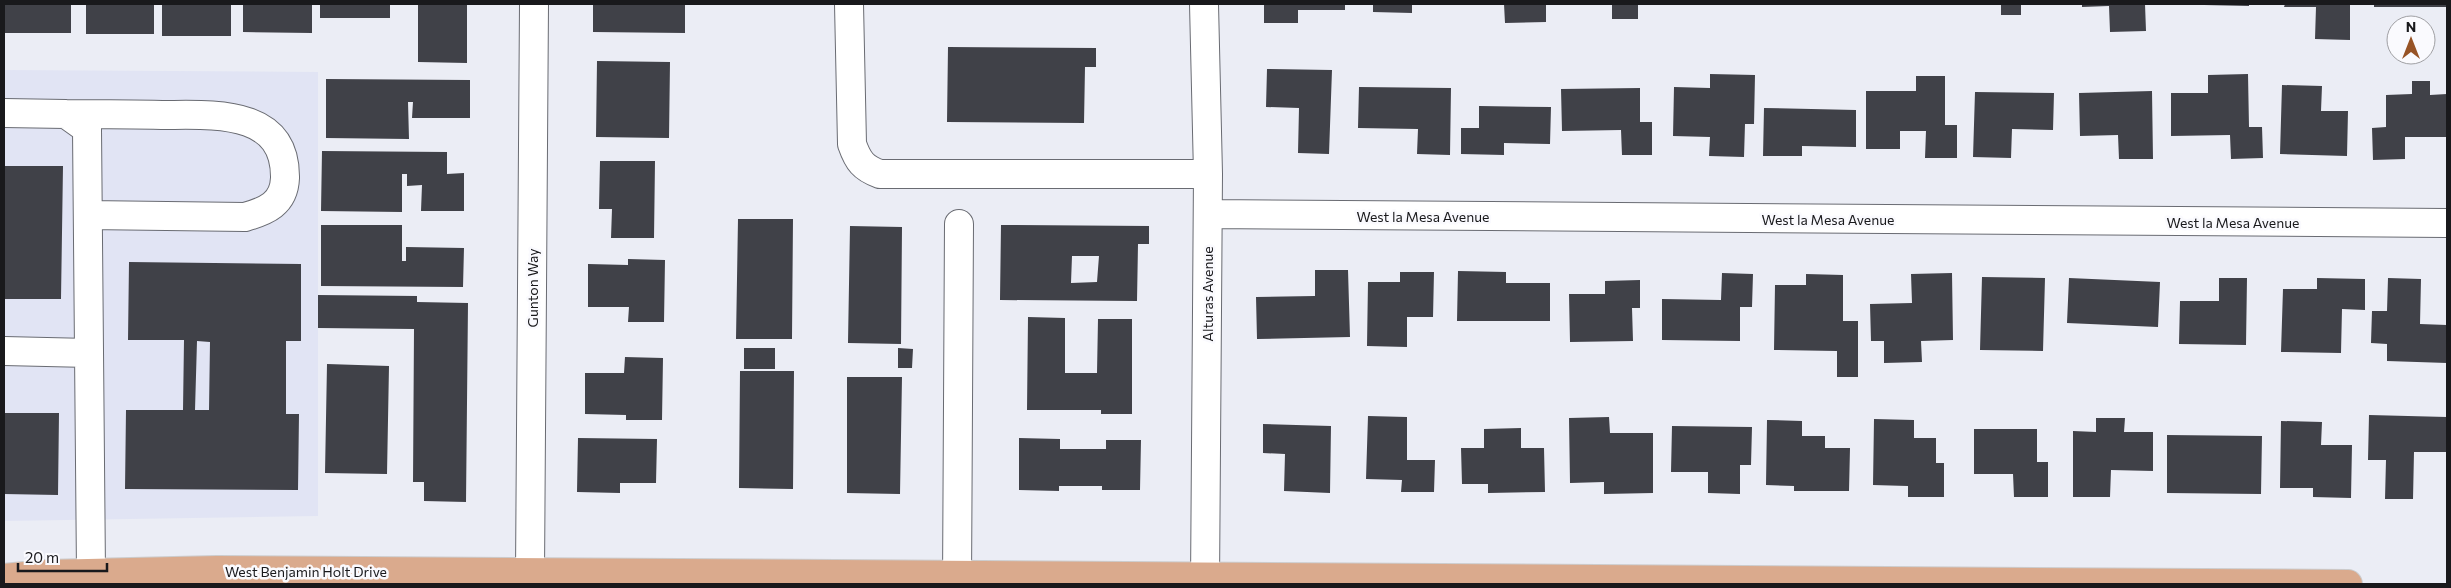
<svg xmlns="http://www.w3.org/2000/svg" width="2451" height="588" viewBox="0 0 2451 588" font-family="Commissioner,sans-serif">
	<rect width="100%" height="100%" fill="#ebedf5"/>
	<path fill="#e1e4f4" d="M 4,70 L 318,72 L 318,516 L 4,521 Z"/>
	<path fill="#404148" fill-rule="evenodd" d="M 4,4 L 71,4 L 71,33 L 4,33 Z
		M 86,4 L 154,4 L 154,34 L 86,34 Z
		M 162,4 L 231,4 L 231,36 L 162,36 Z
		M 243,4 L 312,4 L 312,33 L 243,32 Z
		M 320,4 L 390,4 L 390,18 L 320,18 Z
		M 418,4 L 467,4 L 467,63 L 418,62 Z
		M 593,4 L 685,4 L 685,33 L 593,32 Z
		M 1264,4 L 1345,4 L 1345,10 L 1298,10 L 1298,23 L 1264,23 Z
		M 1373,4 L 1412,4 L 1412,13 L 1373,12 Z
		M 1504,4 L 1546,4 L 1546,22 L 1505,23 Z
		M 1612,4 L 1638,4 L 1638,19 L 1612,19 Z
		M 2001,4 L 2021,4 L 2021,15 L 2001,15 Z
		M 2082,4 L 2145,4 L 2146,31 L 2110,32 L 2109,6 L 2082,7 Z
		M 2204,4 L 2249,4 L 2249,6 L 2204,5 Z
		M 2285,4 L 2350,4 L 2350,40 L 2315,39 L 2316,7 L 2284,7 Z
		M 2374,4 L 2447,4 L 2447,7 L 2374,7 Z
		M 948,47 L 1096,48 L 1096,67 L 1085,67 L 1084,123 L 947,122 Z
		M 597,61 L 670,62 L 669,138 L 596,137 Z
		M 1267,69 L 1332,70 L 1329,154 L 1298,153 L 1299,108 L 1266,107 Z
		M 1710,74 L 1755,75 L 1754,124 L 1745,124 L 1744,157 L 1709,156 L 1710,137 L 1673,136 L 1674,87 L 1710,88 Z
		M 2248,74 L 2249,127 L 2262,127 L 2263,158 L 2231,159 L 2230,135 L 2171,136 L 2171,93 L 2208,93 L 2208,75 Z
		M 1916,76 L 1945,76 L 1945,125 L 1957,125 L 1957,158 L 1925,158 L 1926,131 L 1900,131 L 1900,149 L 1866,149 L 1866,91 L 1916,91 Z
		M 326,79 L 470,80 L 470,118 L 412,118 L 413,102 L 408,102 L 409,139 L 326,138 Z
		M 2412,81 L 2430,81 L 2430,95 L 2447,94 L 2447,137 L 2405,137 L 2405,159 L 2373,160 L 2372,128 L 2386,127 L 2386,95 L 2412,94 Z
		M 2282,85 L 2322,86 L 2321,111 L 2348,111 L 2347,156 L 2280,154 Z
		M 1359,87 L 1451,88 L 1450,155 L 1417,154 L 1418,129 L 1358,128 Z
		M 1640,88 L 1640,122 L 1652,122 L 1652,155 L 1622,155 L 1621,130 L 1562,131 L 1561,89 Z
		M 2152,91 L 2153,159 L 2119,159 L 2118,135 L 2080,136 L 2079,93 Z
		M 1975,92 L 2054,93 L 2053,130 L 2012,129 L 2011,158 L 1973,157 Z
		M 1479,106 L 1551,107 L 1550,144 L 1504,143 L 1504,155 L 1461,154 L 1461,128 L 1479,128 Z
		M 1764,108 L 1856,110 L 1856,147 L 1802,146 L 1802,156 L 1763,156 Z
		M 322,151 L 447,152 L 447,174 L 464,173 L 464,211 L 421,211 L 422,185 L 407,186 L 407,174 L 402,174 L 402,212 L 321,211 Z
		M 600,161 L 655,161 L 654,238 L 611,238 L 612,209 L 599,209 Z
		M 4,166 L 63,166 L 61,299 L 4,299 Z
		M 738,219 L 793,219 L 792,339 L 736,339 Z
		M 321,225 L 402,225 L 402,261 L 406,261 L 406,247 L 464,248 L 463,287 L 321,286 Z
		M 1001,225 L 1149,226 L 1149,244 L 1138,244 L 1137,301 L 1000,300 ZM 1072,256 L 1099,256 L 1097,282 L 1071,283 Z
		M 850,226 L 902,227 L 901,344 L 848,343 Z
		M 628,259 L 665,260 L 664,322 L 628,322 L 629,307 L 588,307 L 588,264 L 628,265 Z
		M 129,262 L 301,264 L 301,341 L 286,341 L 286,414 L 299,414 L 298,490 L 125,489 L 126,410 L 183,410 L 184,340 L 128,340 ZM 197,341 L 210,342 L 209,410 L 195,410 Z
		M 1315,270 L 1348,270 L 1350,337 L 1257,339 L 1256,297 L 1315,296 Z
		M 1458,271 L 1506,272 L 1506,283 L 1550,283 L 1550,321 L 1457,321 Z
		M 1400,272 L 1434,272 L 1433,317 L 1407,317 L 1407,347 L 1367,346 L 1368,282 L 1400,282 Z
		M 1722,273 L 1753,274 L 1752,307 L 1740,307 L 1740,341 L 1662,340 L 1662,299 L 1721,300 Z
		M 1952,273 L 1953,340 L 1921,341 L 1922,362 L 1884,363 L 1884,341 L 1871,341 L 1870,304 L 1912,303 L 1911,274 Z
		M 1806,274 L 1843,275 L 1843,321 L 1858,321 L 1858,377 L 1837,377 L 1837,351 L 1774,350 L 1775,285 L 1806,285 Z
		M 1982,277 L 2045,278 L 2043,351 L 1980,350 Z
		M 2069,278 L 2160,282 L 2158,327 L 2067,323 Z
		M 2219,278 L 2247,278 L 2246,345 L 2179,344 L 2180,301 L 2219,301 Z
		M 2317,278 L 2365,279 L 2365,310 L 2342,309 L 2341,353 L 2281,352 L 2283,289 L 2317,289 Z
		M 2388,278 L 2421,279 L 2420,324 L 2447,325 L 2447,363 L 2387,361 L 2387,344 L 2371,343 L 2372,311 L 2387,311 Z
		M 1640,280 L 1640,308 L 1632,308 L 1633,341 L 1570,342 L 1569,294 L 1605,294 L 1605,281 Z
		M 318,295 L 417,296 L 417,302 L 468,303 L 466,502 L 424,501 L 424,482 L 413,482 L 414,329 L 318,328 Z
		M 1028,317 L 1065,318 L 1065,373 L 1097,373 L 1098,319 L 1132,319 L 1132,414 L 1101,414 L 1101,410 L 1027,410 Z
		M 744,348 L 775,348 L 775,369 L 744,369 Z
		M 898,348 L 913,349 L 912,368 L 898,368 Z
		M 625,357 L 663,358 L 662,420 L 626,420 L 626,415 L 585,414 L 585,373 L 624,373 Z
		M 327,364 L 389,366 L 387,474 L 325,473 Z
		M 740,371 L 794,371 L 793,489 L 739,488 Z
		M 847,377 L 902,377 L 900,494 L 847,493 Z
		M 4,413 L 59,413 L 58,495 L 4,494 Z
		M 2369,415 L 2447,417 L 2447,452 L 2414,452 L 2413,499 L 2385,499 L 2386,460 L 2368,460 Z
		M 1368,416 L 1407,417 L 1407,460 L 1435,460 L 1434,492 L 1401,492 L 1402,480 L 1366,479 Z
		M 1609,417 L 1610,433 L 1653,433 L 1653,493 L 1604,494 L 1604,482 L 1570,483 L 1569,418 Z
		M 2096,418 L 2125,418 L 2124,432 L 2153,432 L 2153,471 L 2111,470 L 2110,497 L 2073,497 L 2073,431 L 2096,432 Z
		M 1874,419 L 1914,420 L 1914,438 L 1936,438 L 1936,463 L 1944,463 L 1944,497 L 1908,497 L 1908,486 L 1873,485 Z
		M 1767,420 L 1802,421 L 1802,436 L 1825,436 L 1825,448 L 1850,448 L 1849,491 L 1794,491 L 1794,486 L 1766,485 Z
		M 2281,421 L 2322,422 L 2321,445 L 2352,445 L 2351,498 L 2313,497 L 2313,488 L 2280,488 Z
		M 1263,424 L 1331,426 L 1330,493 L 1284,491 L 1285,454 L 1263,453 Z
		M 1672,426 L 1752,427 L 1751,465 L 1740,465 L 1740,494 L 1708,493 L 1708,472 L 1671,472 Z
		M 1521,428 L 1521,448 L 1544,448 L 1545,492 L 1488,493 L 1488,484 L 1462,484 L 1461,448 L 1484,448 L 1484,429 Z
		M 1974,429 L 2037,429 L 2037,462 L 2048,462 L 2048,497 L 2014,497 L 2013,474 L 1974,474 Z
		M 2167,435 L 2262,436 L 2261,494 L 2167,493 Z
		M 578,438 L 657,439 L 656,483 L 620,483 L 620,493 L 577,492 Z
		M 1019,438 L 1060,439 L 1060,449 L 1106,449 L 1106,440 L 1141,440 L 1140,490 L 1102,490 L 1102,486 L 1059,486 L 1059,491 L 1019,490 Z"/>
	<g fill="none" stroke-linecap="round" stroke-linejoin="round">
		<defs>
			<path id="minor" d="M 849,4 L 852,144 C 858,161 863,168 880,174 L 1208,174
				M 1204,4 L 1208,174 L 1205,584
				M 4,113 L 66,114 L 87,129 L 91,573
				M 66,114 C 98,114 130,114 162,115 C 211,115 286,108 285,178 C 284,204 266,211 245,217 L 88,215
				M 1208,214 L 2447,223
				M 4,351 L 89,353
				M 530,573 L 534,4
				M 957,584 L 959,224"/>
			<path id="major" d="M 4,578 L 45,574 L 217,570 L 2348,584"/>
		</defs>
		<use href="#minor" stroke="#696b72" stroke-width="30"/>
		<use href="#major" stroke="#cccccd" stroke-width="30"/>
		<use href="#minor" stroke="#fff" stroke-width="28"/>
		<use href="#major" stroke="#daaa8d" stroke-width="28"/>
	</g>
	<g text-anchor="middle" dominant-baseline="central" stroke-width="5" stroke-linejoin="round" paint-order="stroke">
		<g font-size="14" fill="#19191c" stroke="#fafafe">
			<text x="1423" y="216">West la Mesa Avenue</text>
			<text x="1828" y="219">West la Mesa Avenue</text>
			<text x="2233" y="222">West la Mesa Avenue</text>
			<text transform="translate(532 288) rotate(-90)">Gunton Way</text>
			<text transform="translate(1207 294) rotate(-90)">Alturas Avenue</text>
			<text x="306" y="571">West Benjamin Holt Drive</text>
		</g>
	</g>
	<rect width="2451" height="588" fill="none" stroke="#19191c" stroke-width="10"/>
	<g transform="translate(2411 40)"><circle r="24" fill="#fafafe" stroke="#a0a0a4"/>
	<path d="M0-4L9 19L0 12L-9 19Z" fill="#975326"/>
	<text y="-8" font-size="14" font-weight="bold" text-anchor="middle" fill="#19191c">N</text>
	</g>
	<path d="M18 563v8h89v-8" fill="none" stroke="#19191c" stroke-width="2.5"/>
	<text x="25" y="563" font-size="15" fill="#19191c" stroke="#fafafe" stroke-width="4" paint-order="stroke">20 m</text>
</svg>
